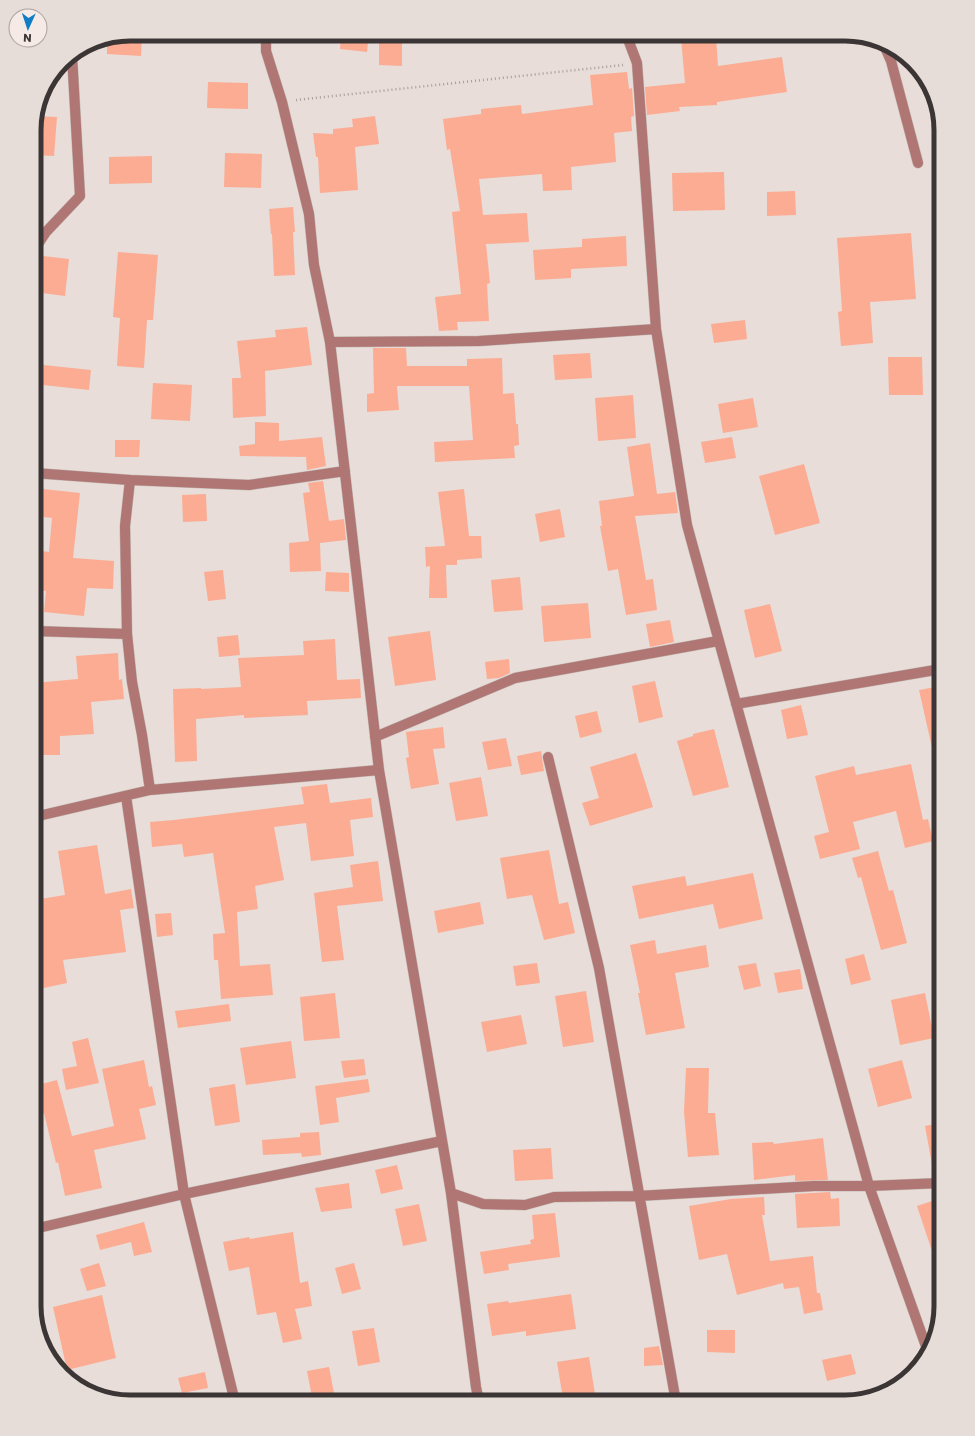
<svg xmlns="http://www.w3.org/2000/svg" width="975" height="1436" viewBox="0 0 975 1436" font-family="Poppins,sans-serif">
	<rect width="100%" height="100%" fill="#e8ddd8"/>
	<path fill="#fbac93" d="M 130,34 L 142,34 L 141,56 L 107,54 L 107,39 Z
		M 341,34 L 369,34 L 367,52 L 340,49 Z
		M 716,36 L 718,66 L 782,57 L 787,92 L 717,102 L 717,105 L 679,107 L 680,111 L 647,115 L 645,87 L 685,83 L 681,38 Z
		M 379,39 L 402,39 L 402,66 L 379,65 Z
		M 627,72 L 629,89 L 632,88 L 634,116 L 631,117 L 632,131 L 614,133 L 616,162 L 571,167 L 572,190 L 543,191 L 542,174 L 479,179 L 483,215 L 527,213 L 529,242 L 486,244 L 490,283 L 487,284 L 489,321 L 457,322 L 458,330 L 439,331 L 435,297 L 461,294 L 452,212 L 460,211 L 450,149 L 447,150 L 443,119 L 481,114 L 481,109 L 521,105 L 522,114 L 593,105 L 590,75 Z
		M 208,82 L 248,83 L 248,109 L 207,108 Z
		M 36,116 L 57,117 L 54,156 L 34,155 L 34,124 Z
		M 375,116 L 379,144 L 355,147 L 358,190 L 320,193 L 318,157 L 316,157 L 313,133 L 333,134 L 333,129 L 353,127 L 352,119 Z
		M 225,153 L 262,154 L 261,188 L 224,187 Z
		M 152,156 L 152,183 L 109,184 L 109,157 Z
		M 724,172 L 725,210 L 673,211 L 672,173 Z
		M 795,191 L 796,215 L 767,216 L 767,192 Z
		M 293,207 L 295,232 L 293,232 L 295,275 L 274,276 L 272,234 L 271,234 L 269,209 Z
		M 911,233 L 916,299 L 870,302 L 873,343 L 841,346 L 838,312 L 842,311 L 837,238 Z
		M 626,236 L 627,266 L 571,269 L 571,278 L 535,280 L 533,250 L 582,247 L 582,239 Z
		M 118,252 L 158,255 L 153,320 L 147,320 L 144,368 L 117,366 L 120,318 L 113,317 Z
		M 34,255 L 69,259 L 65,296 L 34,292 Z
		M 745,320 L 747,339 L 714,343 L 711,324 Z
		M 307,327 L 312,365 L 265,371 L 266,416 L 233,418 L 232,378 L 241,378 L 237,341 L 276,337 L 275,330 Z
		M 373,348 L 406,348 L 407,366 L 467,366 L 467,359 L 502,358 L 503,394 L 514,393 L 516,424 L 518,424 L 519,445 L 514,446 L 515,458 L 435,462 L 434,442 L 473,440 L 469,386 L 397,386 L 399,410 L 367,412 L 367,394 L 374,393 Z
		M 590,353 L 592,378 L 555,380 L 553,355 Z
		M 888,357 L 922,357 L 923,395 L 889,395 Z
		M 34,364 L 91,370 L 89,390 L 34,384 Z
		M 153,383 L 192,385 L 190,421 L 151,419 Z
		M 633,395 L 636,438 L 598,441 L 595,398 Z
		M 753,398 L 758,427 L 723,433 L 718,404 Z
		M 255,422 L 279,423 L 279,441 L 322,437 L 326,466 L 307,470 L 306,457 L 240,456 L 239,446 L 255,444 Z
		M 732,437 L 736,458 L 705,463 L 701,442 Z
		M 115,440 L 140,440 L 139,457 L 115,457 Z
		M 650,443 L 657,494 L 675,492 L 678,513 L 635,516 L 646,580 L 653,579 L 657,610 L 626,615 L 618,569 L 608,571 L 600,526 L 602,526 L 599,501 L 634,496 L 627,447 Z
		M 804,464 L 820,523 L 775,535 L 759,476 Z
		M 323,481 L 329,521 L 344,519 L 346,540 L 320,543 L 321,571 L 290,572 L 289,543 L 309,541 L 303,493 L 310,492 L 308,483 Z
		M 34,488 L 80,493 L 73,558 L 114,561 L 113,589 L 87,588 L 84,616 L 44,612 L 46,591 L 34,589 L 34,550 L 49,552 L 52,518 L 34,516 Z
		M 464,489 L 469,536 L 481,536 L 482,558 L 457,560 L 457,565 L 446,565 L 447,598 L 429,598 L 430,566 L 426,567 L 425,547 L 445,546 L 438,492 Z
		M 206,494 L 207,521 L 183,522 L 182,495 Z
		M 560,509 L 565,537 L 540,542 L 535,514 Z
		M 223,570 L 226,599 L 208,601 L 204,572 Z
		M 326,572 L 349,573 L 349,592 L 325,591 Z
		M 520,577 L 523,610 L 494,612 L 491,580 Z
		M 588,603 L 591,638 L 544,642 L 541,606 Z
		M 770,604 L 782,651 L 755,658 L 744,610 Z
		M 670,620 L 674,642 L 650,647 L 646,624 Z
		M 430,631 L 436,680 L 395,686 L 388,637 Z
		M 238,635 L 240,655 L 219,657 L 217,637 Z
		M 335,639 L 337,680 L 360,679 L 361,698 L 307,701 L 308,715 L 244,718 L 244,715 L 196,719 L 197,761 L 175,762 L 173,689 L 201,688 L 201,689 L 241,687 L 238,658 L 304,655 L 303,641 Z
		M 118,653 L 119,680 L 122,679 L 124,699 L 91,702 L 94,734 L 60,736 L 60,755 L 35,755 L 34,683 L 78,679 L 76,656 Z
		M 509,659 L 510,673 L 499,678 L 487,679 L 485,662 Z
		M 655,681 L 663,717 L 639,723 L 632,686 Z
		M 941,686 L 941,761 L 935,761 L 919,690 Z
		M 801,705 L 808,735 L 787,739 L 781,710 Z
		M 597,711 L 602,732 L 580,738 L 575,716 Z
		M 443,727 L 445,748 L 433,749 L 439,784 L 411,789 L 406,758 L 409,757 L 406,732 Z
		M 714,729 L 729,787 L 693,796 L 677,741 L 693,736 L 693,734 Z
		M 506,738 L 512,766 L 488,770 L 482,742 Z
		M 541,751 L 544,771 L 521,775 L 517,756 Z
		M 636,753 L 653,807 L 590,826 L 582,803 L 599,798 L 590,767 Z
		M 911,764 L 923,820 L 928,819 L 933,841 L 905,848 L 896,811 L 853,822 L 860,849 L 820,859 L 814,836 L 829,832 L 815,776 L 854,766 L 856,775 Z
		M 481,777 L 488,816 L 456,821 L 449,783 Z
		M 327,784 L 330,803 L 371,798 L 373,817 L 350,820 L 354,856 L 311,861 L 306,823 L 274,827 L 284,880 L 255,886 L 258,909 L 237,912 L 240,966 L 270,964 L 273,995 L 221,999 L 218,960 L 214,960 L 213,934 L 225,933 L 213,853 L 184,857 L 182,844 L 152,847 L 150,822 L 174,820 L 304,804 L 301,787 Z
		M 97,845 L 105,894 L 131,889 L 134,908 L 120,910 L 126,952 L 63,960 L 67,983 L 39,989 L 34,964 L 34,900 L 65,895 L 58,851 Z
		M 549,850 L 559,904 L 568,902 L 575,933 L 544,940 L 532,895 L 507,899 L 500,858 Z
		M 878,851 L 889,891 L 893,890 L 907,943 L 881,950 L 861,877 L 858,878 L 852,858 Z
		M 378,861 L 383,901 L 337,906 L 344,960 L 322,962 L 314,893 L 353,887 L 350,865 Z
		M 753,873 L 763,919 L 719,929 L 713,904 L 639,919 L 632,886 L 685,876 L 687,886 Z
		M 480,902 L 484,924 L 438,933 L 434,911 Z
		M 171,913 L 173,935 L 157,937 L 155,914 Z
		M 655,940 L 657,954 L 706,945 L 709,967 L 675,973 L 685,1028 L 646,1035 L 638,993 L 640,993 L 630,945 Z
		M 864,954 L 871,980 L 851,985 L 845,959 Z
		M 537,963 L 540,983 L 516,986 L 513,966 Z
		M 756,963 L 761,986 L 744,990 L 738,966 Z
		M 800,969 L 803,989 L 778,993 L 774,973 Z
		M 586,991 L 594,1042 L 563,1047 L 555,996 Z
		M 335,993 L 340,1038 L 304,1041 L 300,997 Z
		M 925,993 L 934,1038 L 900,1045 L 891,1000 Z
		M 229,1004 L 231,1021 L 178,1028 L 175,1011 Z
		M 521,1015 L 527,1044 L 487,1052 L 481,1022 Z
		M 88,1038 L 99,1083 L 66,1090 L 62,1069 L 77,1066 L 72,1042 Z
		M 291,1041 L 296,1078 L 246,1085 L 240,1048 Z
		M 364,1059 L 366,1075 L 344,1078 L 341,1061 Z
		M 144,1060 L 149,1087 L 152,1086 L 156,1105 L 139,1109 L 146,1139 L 94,1150 L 102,1188 L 65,1196 L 58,1162 L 56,1163 L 44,1113 L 41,1114 L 34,1086 L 57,1080 L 72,1136 L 114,1126 L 102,1069 Z
		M 902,1060 L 912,1098 L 878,1107 L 868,1069 Z
		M 686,1068 L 709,1068 L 708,1113 L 715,1113 L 719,1155 L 688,1157 L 684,1112 Z
		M 368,1079 L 370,1092 L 336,1098 L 339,1122 L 320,1125 L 315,1086 Z
		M 235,1084 L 240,1122 L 215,1126 L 209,1088 Z
		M 941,1123 L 941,1169 L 933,1170 L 925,1126 Z
		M 319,1132 L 321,1155 L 302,1157 L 301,1153 L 263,1155 L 262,1140 L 300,1137 L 300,1133 Z
		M 823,1138 L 828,1180 L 795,1181 L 795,1175 L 754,1180 L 752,1143 L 773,1142 L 774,1144 Z
		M 551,1148 L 553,1179 L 515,1181 L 513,1150 Z
		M 397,1165 L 403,1189 L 381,1194 L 375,1170 Z
		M 349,1183 L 352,1208 L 321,1212 L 315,1188 Z
		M 830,1192 L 831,1199 L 839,1198 L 840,1226 L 797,1228 L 795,1194 Z
		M 764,1197 L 765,1215 L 762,1215 L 770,1261 L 813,1256 L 817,1293 L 820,1293 L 823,1310 L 804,1314 L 799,1287 L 784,1289 L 783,1283 L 737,1295 L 727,1254 L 699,1260 L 689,1206 L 731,1199 Z
		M 941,1198 L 941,1268 L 938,1269 L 917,1206 Z
		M 419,1204 L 427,1241 L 403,1246 L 395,1209 Z
		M 555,1213 L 560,1257 L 508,1264 L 509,1270 L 484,1274 L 480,1252 L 531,1244 L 530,1240 L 534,1239 L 532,1215 Z
		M 144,1222 L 152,1252 L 134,1256 L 131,1242 L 100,1250 L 96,1235 Z
		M 293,1232 L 300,1283 L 308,1281 L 312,1306 L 295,1309 L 302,1339 L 283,1343 L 276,1312 L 257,1315 L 249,1267 L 229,1271 L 223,1242 L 249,1237 L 250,1239 Z
		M 99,1263 L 106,1286 L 87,1291 L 80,1269 Z
		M 354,1263 L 361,1289 L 342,1294 L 335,1268 Z
		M 571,1294 L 576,1329 L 526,1336 L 526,1331 L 492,1336 L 487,1304 L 508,1301 L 509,1303 Z
		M 102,1295 L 116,1358 L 67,1370 L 53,1307 Z
		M 374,1328 L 380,1362 L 358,1366 L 352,1331 Z
		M 707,1330 L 735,1330 L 735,1353 L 707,1352 Z
		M 659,1346 L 663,1365 L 644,1366 L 644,1348 Z
		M 851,1354 L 856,1374 L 827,1381 L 822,1360 Z
		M 589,1357 L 595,1394 L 563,1399 L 557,1362 Z
		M 329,1367 L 334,1393 L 312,1397 L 307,1371 Z
		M 205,1372 L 208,1388 L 182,1393 L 178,1378 Z"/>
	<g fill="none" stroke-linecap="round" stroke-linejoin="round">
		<defs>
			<path id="minor" d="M 266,34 L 266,51 L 282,102 L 309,214 L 314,265 L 330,342 L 379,770 L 451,1193 L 476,1387 L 479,1402
				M 626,34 L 637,63 L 656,329 L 687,525 L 869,1186 L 928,1352
				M 884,45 L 891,61 L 918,163
				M 34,245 L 38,244 L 46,232 L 80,196 L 72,55
				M 330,342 L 479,341 L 656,329
				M 34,473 L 130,480 L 249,485 L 345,471
				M 130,480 L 125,526 L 127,634 L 132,682 L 142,735 L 150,790
				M 34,631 L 127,634
				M 736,704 L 941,669
				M 375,737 L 515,678 L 718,641
				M 548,757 L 599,968 L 676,1402
				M 126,796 L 184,1194 L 235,1402
				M 34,817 L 150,790 L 379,770
				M 451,1193 L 483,1204 L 525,1205 L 554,1197 L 638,1196 L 814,1186 L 869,1186 L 941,1183
				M 34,1229 L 184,1194 L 442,1141"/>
		</defs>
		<use href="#minor" stroke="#c5bcb7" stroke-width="11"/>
		<path stroke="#a59c99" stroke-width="2.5" stroke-dasharray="1 3" stroke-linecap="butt" d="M 296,100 L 623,65"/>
		<use href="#minor" stroke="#af7674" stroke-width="10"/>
	</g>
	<path d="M0 0H975V1436H0ZM130 41H845A89 89 0 0 1 934 130V1306A89 89 0 0 1 845 1395H130A89 89 0 0 1 41 1306V130A89 89 0 0 1 130 41Z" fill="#e6dcd8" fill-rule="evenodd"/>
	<path fill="none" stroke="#3b3635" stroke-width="5" d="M130 41H845A89 89 0 0 1 934 130V1306A89 89 0 0 1 845 1395H130A89 89 0 0 1 41 1306V130A89 89 0 0 1 130 41Z"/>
	<g transform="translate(28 28) rotate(183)"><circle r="19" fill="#f5eae6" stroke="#aba29f"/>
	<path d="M0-3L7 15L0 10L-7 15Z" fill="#107dc7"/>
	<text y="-6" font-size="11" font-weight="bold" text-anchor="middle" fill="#3b3635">N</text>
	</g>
</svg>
